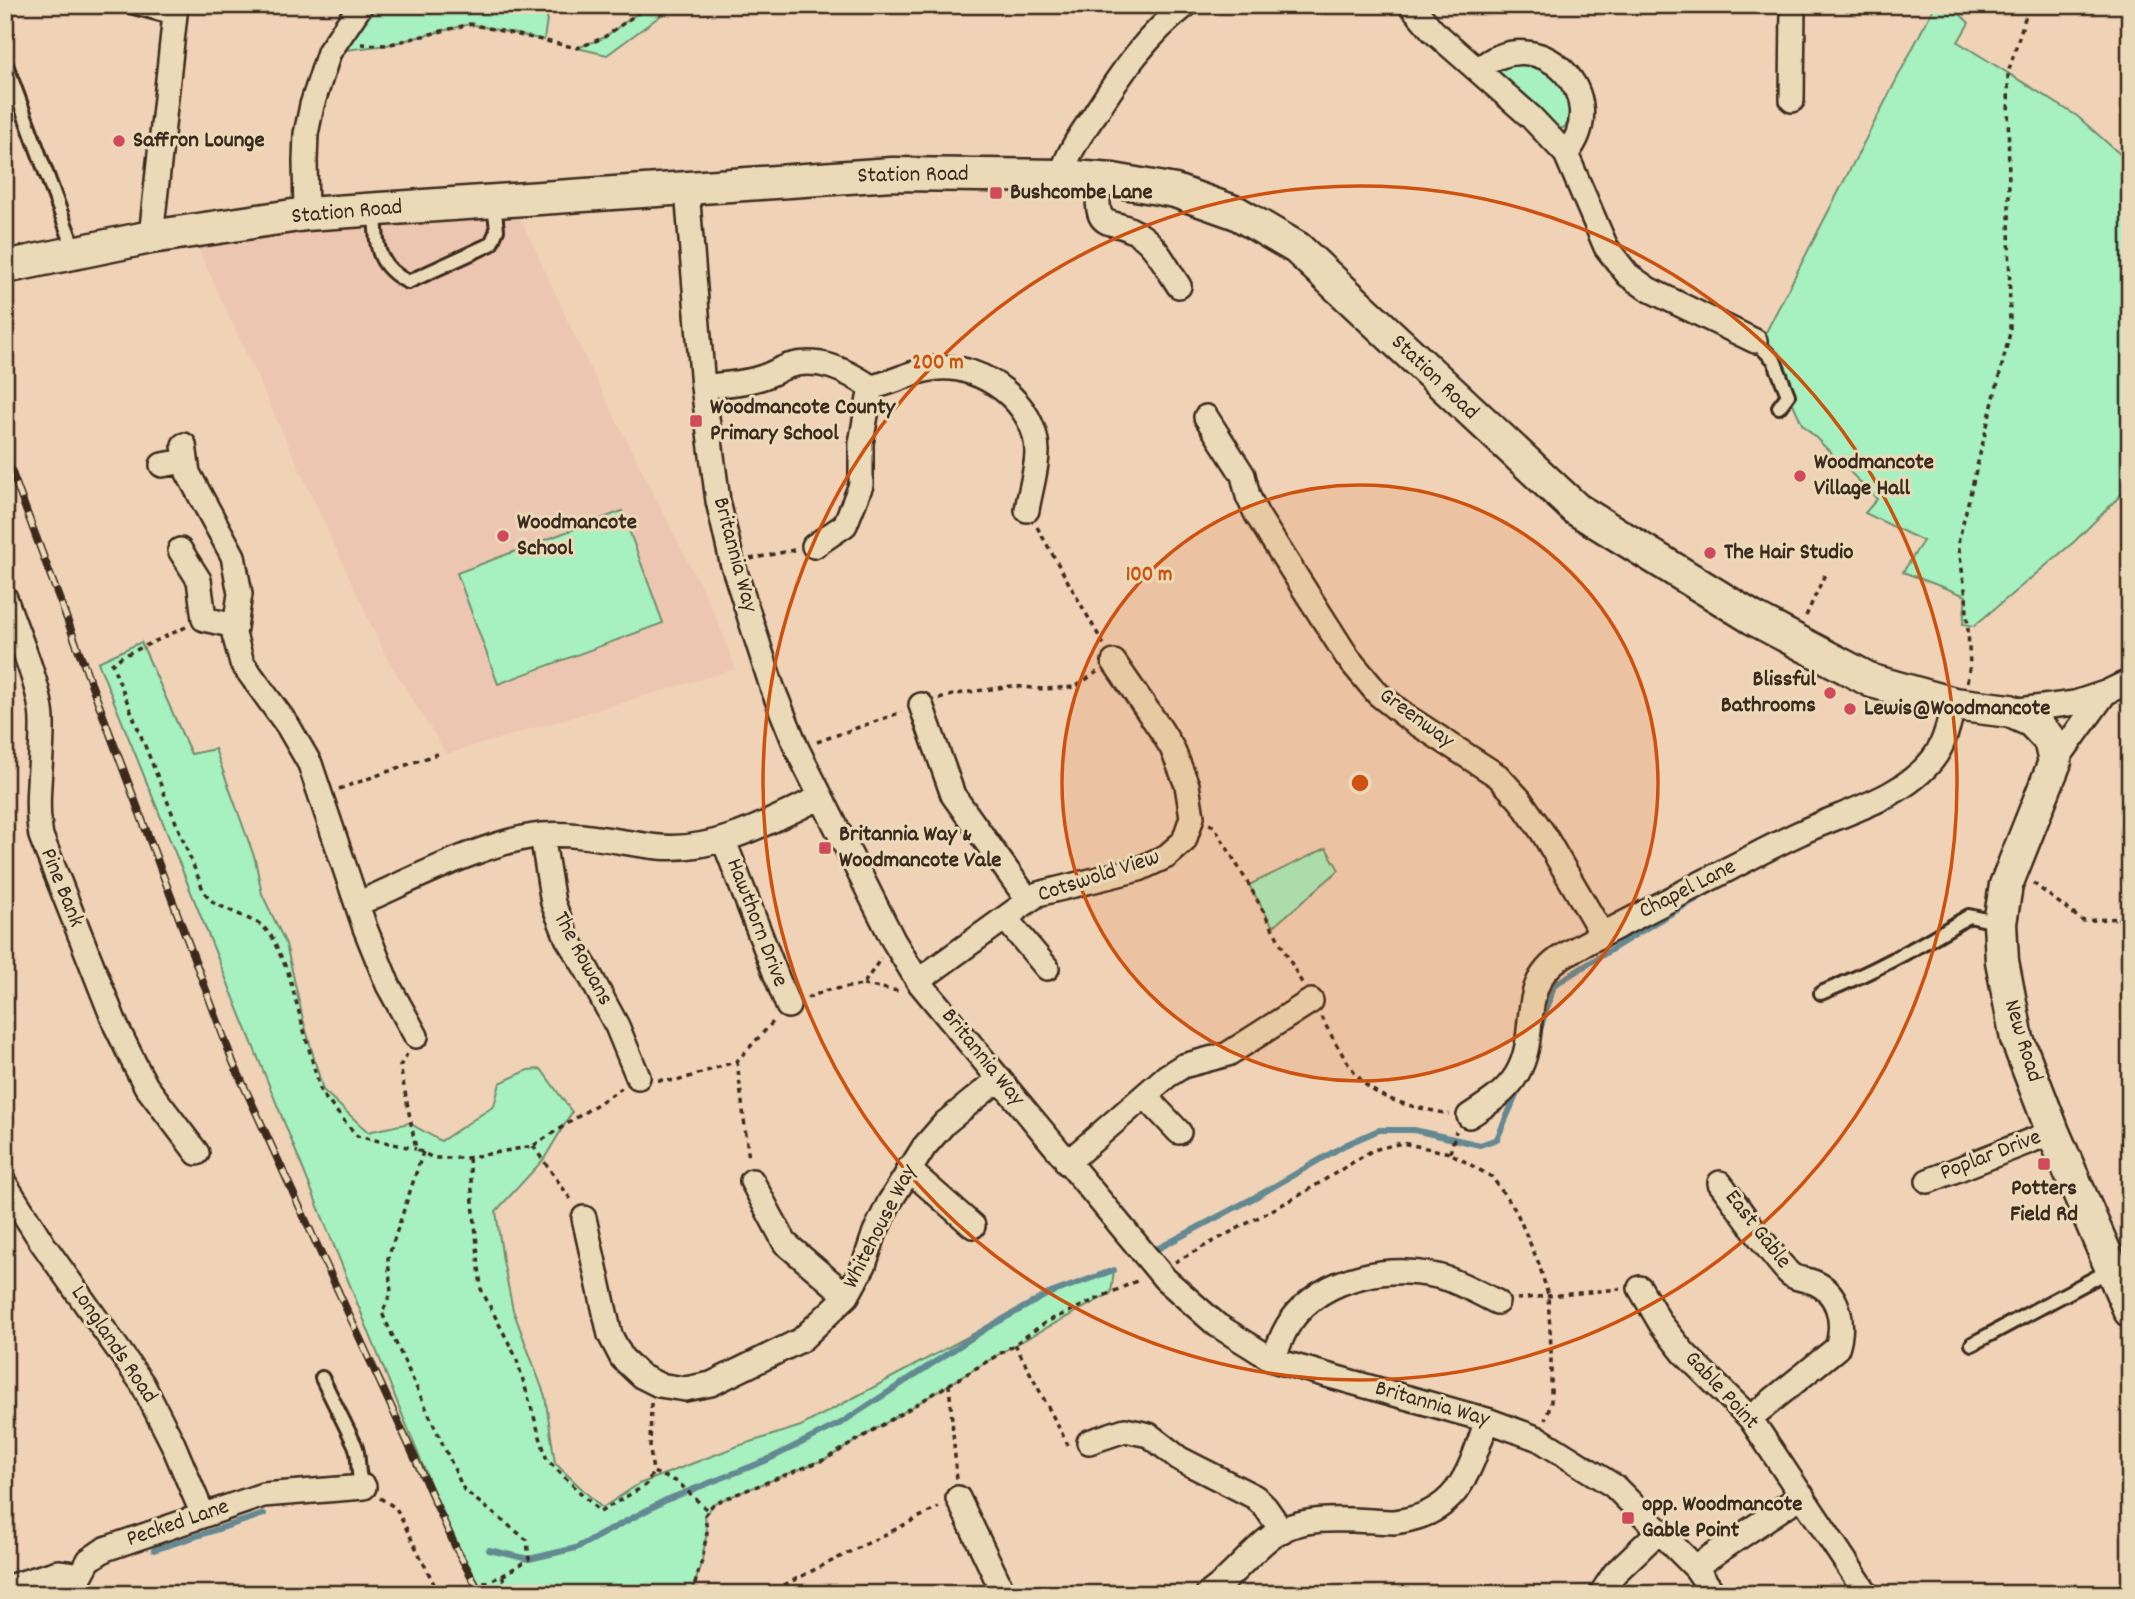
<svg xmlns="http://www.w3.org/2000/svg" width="2135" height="1599" viewBox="0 0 2135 1599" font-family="Dekko,sans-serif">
	<rect width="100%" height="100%" fill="#f0d2b7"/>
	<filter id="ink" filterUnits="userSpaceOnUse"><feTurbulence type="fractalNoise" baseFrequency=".0143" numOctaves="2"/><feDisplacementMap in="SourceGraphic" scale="14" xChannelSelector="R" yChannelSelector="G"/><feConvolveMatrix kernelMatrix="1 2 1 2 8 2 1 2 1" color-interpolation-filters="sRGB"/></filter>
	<g filter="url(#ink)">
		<path fill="#edc6b1" d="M 520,217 L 586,360 L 715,615 L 736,669 L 446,754 L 385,655 L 196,244 L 348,227 Z"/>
		<path fill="#a7f0bf" stroke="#718d6e" stroke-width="2" d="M 361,5 L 549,5 L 544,40 L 470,24 L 387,45 L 329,52 Z
			M 649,5 L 675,5 L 607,55 L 577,48 L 603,38 Z
			M 1935,5 L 1951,5 L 1969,23 L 1958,42 L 2077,116 L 2130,163 L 2130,486 L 2075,541 L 1974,626 L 1963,624 L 1966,596 L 1903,572 L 1923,541 L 1865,513 L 1877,499 L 1802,424 L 1774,360 L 1765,334 Z
			M 1511,62 L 1545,66 L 1568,91 L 1571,121 L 1563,128 L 1553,129 L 1497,77 L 1498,71 Z
			M 622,511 L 663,623 L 498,684 L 457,573 Z
			M 141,642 L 191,754 L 215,749 L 255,859 L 262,894 L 286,944 L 303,1019 L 323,1090 L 368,1132 L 409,1123 L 441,1141 L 494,1106 L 500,1083 L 528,1070 L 541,1069 L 572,1112 L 544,1159 L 496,1211 L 503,1261 L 513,1310 L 545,1396 L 555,1463 L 602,1508 L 639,1484 L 738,1446 L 801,1426 L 1048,1294 L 1114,1270 L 1111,1293 L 1011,1347 L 826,1459 L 714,1503 L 705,1515 L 707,1532 L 702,1560 L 692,1594 L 481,1594 L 457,1550 L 98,662 Z
			M 1326,848 L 1339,870 L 1273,927 L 1249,885 Z
			M 2120,918 L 2130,927 L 2130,1009 L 2128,1008 Z"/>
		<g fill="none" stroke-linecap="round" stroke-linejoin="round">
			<path stroke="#648992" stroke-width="6" d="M 1873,814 L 1893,806
				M 1538,1036 L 1554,985 L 1653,924 L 1721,885
				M 1159,1248 L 1261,1194 L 1345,1145 L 1379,1130 L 1414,1130 L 1480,1145 L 1497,1139 L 1520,1086
				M 154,1550 L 264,1514
				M 489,1550 L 529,1559 L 576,1548 L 666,1500 L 765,1461 L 841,1423 L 987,1328 L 1048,1294 L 1114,1270"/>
			<defs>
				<path id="lane" d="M 126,5 L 175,18
					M 5,62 L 75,251
					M 375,210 C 377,244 374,264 408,282 L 491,244 L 497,230 L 494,203
					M 1755,341 L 1774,360 L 1788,395 L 1779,407
					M 1821,993 C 1873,972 1921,946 1969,916 L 2000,923
					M 1972,1344 L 2112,1269
					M 322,1378 L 355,1445 C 361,1460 355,1473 364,1487"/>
				<path id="street" d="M 1411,5 L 1433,31 L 1531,117 L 1566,154 L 1606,247 L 1628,275 L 1648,289 L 1755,341
					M 1478,70 C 1538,17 1615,96 1566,154
					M 1792,100 L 1793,5
					M 1061,176 C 1068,152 1081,134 1095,114 C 1121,73 1147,35 1186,5
					M 1099,179 C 1093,241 1112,212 1144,238 C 1159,250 1168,270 1179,286
					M 687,190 L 703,387 L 718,501 L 732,562 L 772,687 L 797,749 L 893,940 L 918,981 L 1165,1279 L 1217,1325 L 1273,1360 L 1487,1420 L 1539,1439 L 1614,1486 L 1695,1567 L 1714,1594
					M 306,214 L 305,161 L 306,134 L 312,105 L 329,52 L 361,5
					M 151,237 L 176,5
					M 703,387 C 722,384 744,384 763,377 C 772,374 780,369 788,366 C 820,357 845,370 871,387 L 861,443 L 861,485 L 845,525 L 814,546
					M 871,387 C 895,383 914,369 939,368 C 983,365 1036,403 1037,451 C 1037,470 1030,491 1027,510
					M 1206,417 L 1243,475 L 1248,496 L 1257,515 L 1348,658 L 1378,694 L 1407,717 L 1498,776 L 1520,800 L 1543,833 L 1602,934
					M 184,445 L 188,473 L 233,556 L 240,594 L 234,634 L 242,663 L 288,726 L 310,764 L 365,928 L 388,985 L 416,1036
					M 162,465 L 186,461
					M 180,550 L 199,580 L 204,619 L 235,626
					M 5,598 C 16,631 42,689 42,722 C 43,761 34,798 41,836 L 116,1026 L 136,1067 L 146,1086 L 197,1153
					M 921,705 L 953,795 L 1028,900
					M 2010,711 L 2075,703 L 2105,693
					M 2055,762 L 2105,693 L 2130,681
					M 542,835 L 553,903 L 567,938 L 586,968 L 617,1026 L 638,1077
					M 724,841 L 788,1006
					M 357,904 C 410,881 485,841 542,835 C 581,832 621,843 659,847 C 717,852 770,821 821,797
					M 1005,918 L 1047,968
					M 918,981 L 1038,894 L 1139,869 L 1167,856 L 1184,841 L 1192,817 L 1187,785 L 1172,748 L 1161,730 L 1114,662
					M 1145,1096 L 1179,1132
					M 1469,1116 C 1487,1104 1505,1094 1517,1074 C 1541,1033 1515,985 1563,956 C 1603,933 1645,913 1686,891 C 1724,872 1761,851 1800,833 C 1844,812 1902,799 1933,759 C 1945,744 1949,722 1954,704
					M 1067,1163 L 1167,1076 L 1183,1066 L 1228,1054 L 1311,1001
					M 908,1169 L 973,1226
					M 752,1181 L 785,1243 L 847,1296
					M 1928,1181 L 2053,1132
					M 1720,1183 C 1742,1212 1762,1243 1786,1270 C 1793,1279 1800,1278 1810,1281 C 1840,1290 1845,1323 1837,1348 L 1750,1418
					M 5,1184 L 43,1244 L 142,1383 L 173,1444 L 203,1515
					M 584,1218 L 610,1335 L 622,1358 L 641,1376 L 659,1385 L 685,1389 L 711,1384 L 801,1340 L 847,1296 L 864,1265 L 875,1232 L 889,1203 L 924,1147 L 945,1123 L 999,1079
					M 1640,1288 L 1661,1324 L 1684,1353 L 1750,1418 L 1867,1594
					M 1273,1360 C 1278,1347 1282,1333 1291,1321 C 1324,1275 1396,1262 1448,1279 C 1464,1285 1481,1294 1497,1302
					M 1089,1442 L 1125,1430 L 1149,1435 L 1180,1459 L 1255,1497 L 1266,1508 L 1282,1531
					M 958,1498 L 1004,1594
					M 1695,1567 L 1802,1495
					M 81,1575 L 89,1560 L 105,1549 L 263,1495 L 364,1487
					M 5,1588 L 58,1572 L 81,1575
					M 1208,1594 C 1232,1578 1249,1553 1272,1536 C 1305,1512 1355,1521 1394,1522 C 1458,1515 1469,1473 1487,1420
					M 1601,1594 L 1615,1573 L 1660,1530"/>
				<path id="secondary" d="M 5,267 L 151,237 L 306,214 L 892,174 L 1061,176 L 1113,180 L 1175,191 L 1237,213 L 1297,248 L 1576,509 L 1753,618 L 1872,681 L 1954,704 L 2010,711 L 2032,721 L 2050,740 L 2055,762 L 2006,885 L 2000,923 L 2002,961 L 2017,1039 L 2053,1132 L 2130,1311"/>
			</defs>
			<use href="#lane" stroke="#3b2a1e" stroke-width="18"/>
			<use href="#street" stroke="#3b2a1e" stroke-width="28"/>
			<use href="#secondary" stroke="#3b2a1e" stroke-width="37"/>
			<path stroke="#3b2a1e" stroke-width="3.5" stroke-dasharray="5 5" stroke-linecap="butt" d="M 361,44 L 387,45 L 470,24 L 577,48 L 603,38 L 649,5
				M 1037,527 L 1104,645
				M 750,559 L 794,550
				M 1806,616 L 1826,572
				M 186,627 L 121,657 L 112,664 L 204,892 L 214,903 L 262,925 L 272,937 L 288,972 L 321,1093 L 357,1136 L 416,1149
				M 1967,682 L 1970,665 L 1966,596 L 1958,543 L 2010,333 L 2008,73 L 2029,5
				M 939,699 L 956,694 L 1012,686 L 1043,689 L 1075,687 L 1097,672
				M 817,742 L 902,712
				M 339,789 L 440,753
				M 1209,824 L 1214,826 L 1249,885 L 1302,983
				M 2033,883 L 2083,921 L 2120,918 L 2130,927
				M 2120,918 L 2130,1009
				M 863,985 L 899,991
				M 807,998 L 828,990 L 863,985 L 881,958
				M 1321,1017 C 1333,1038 1346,1064 1363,1082 C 1384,1103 1421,1108 1449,1114
				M 407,1054 L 400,1066 L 416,1149 L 433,1158 L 466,1158 L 533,1146 L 622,1088
				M 737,1061 L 749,1160
				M 658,1080 L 677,1081 L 737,1061 L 773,1022
				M 533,1146 L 572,1201
				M 423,1152 L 388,1258 L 391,1294 L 382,1313 L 464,1490 L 527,1540 L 529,1559 L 502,1576 L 455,1594
				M 1450,1153 L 1456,1131
				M 469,1158 L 481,1289 L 516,1357 L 547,1460 L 600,1512 L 646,1485 L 653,1472
				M 1175,1262 L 1300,1195 L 1373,1150 L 1402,1143 L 1450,1153 L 1492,1177 L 1516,1211 L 1539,1264 L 1548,1295 L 1551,1347 L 1551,1404 L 1545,1420
				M 1517,1299 L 1620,1289
				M 1015,1344 L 1068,1445
				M 949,1384 L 957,1480
				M 651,1403 L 650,1449 L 653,1472 L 678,1482 L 708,1511
				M 380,1498 L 396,1508 L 439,1594
				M 892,1531 L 939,1507
				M 502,1576 L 512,1594
				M 692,1594 L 702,1560 L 707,1532 L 705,1515 L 714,1503 L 826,1459 L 1011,1347 L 1046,1322 L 1141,1279
				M 766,1594 L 892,1531"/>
			<use href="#lane" stroke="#ebdab7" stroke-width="12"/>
			<use href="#street" stroke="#ebdab7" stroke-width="23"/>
			<use href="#secondary" stroke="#ebdab7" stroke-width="32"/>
			<defs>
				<path id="rail" d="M 5,454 L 233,1062 L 457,1550 L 481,1594"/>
			</defs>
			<use href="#rail" stroke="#3b2a1e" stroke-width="8"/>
			<use href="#rail" stroke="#ebdab7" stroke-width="5" stroke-dasharray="16" stroke-linecap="butt"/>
		</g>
	</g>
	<circle cx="1360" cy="783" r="298" fill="#ce520f" fill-opacity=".12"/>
	<g fill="none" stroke="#ce520f" stroke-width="3.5">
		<circle cx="1360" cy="783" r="298"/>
		<circle cx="1360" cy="783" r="597"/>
	</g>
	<g fill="#d1495b" stroke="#ebdab7" stroke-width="2.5">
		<circle cx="119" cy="141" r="7"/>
		<rect x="989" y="186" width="14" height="14" rx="3.5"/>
		<rect x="689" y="414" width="14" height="14" rx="3.5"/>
		<circle cx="1800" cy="476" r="7"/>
		<circle cx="503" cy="536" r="7"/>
		<circle cx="1710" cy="553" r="7"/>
		<circle cx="1830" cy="693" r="7"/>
		<circle cx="1850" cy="709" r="7"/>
		<rect x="818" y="841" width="14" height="14" rx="3.5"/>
		<rect x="2037" y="1157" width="14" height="14" rx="3.5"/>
		<rect x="1621" y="1511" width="14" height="14" rx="3.5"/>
	</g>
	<g text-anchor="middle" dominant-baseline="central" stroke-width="6" stroke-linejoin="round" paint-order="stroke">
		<g font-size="23" font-weight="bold" fill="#3b2a1e" stroke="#ebdab7" text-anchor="start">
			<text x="133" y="141">Saffron Lounge</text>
			<text x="1010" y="193">Bushcombe Lane</text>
			<text x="710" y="408">Woodmancote County<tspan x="710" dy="26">Primary School</tspan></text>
			<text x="1814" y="463">Woodmancote<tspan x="1814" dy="26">Village Hall</tspan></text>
			<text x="517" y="523">Woodmancote<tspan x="517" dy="26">School</tspan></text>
			<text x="1724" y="553">The Hair Studio</text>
			<text x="1816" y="680" text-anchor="end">Blissful<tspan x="1816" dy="26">Bathrooms</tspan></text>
			<text x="1864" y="709">Lewis@Woodmancote</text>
			<text x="839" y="835">Britannia Way &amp;<tspan x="839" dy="26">Woodmancote Vale</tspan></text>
			<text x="2044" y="1189" text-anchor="middle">Potters<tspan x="2044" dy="26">Field Rd</tspan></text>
			<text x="1642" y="1505">opp. Woodmancote<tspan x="1642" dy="26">Gable Point</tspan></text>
		</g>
		<g font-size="23" fill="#3b2a1e" stroke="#ebdab7">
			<text transform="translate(913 176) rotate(-1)">Station Road</text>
			<text transform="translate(347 213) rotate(-5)">Station Road</text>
			<text transform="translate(1434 378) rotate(44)">Station Road</text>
			<text transform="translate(734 555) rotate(75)">Britannia Way</text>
			<text transform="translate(1416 719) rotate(36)">Greenway</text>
			<text transform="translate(1099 877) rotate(-18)">Cotswold View</text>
			<text transform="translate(61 888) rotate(68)">Pine Bank</text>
			<text transform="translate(1688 890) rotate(-27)">Chapel Lane</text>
			<text transform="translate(756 923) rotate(69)">Hawthorn Drive</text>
			<text transform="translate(582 959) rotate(62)">The Rowans</text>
			<text transform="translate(2022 1041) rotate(73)">New Road</text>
			<text transform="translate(982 1058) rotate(51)">Britannia Way</text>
			<text transform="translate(1991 1156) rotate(-21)">Poplar Drive</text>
			<text transform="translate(881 1227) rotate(-63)">Whitehouse Way</text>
			<text transform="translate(1757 1230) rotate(52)">East Gable</text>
			<text transform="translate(113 1345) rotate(56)">Longlands Road</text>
			<text transform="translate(1721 1391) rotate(47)">Gable Point</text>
			<text transform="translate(1432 1405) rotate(16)">Britannia Way</text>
			<text transform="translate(178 1524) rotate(-19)">Pecked Lane</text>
		</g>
	</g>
	<circle cx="1360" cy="783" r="10" fill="#ce520f" stroke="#ebdab7" stroke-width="3.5"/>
	<g font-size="21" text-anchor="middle" font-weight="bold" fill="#ce520f" stroke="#ebdab7" stroke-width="6" stroke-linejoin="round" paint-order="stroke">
		<text x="938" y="368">200 m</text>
		<text x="1149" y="580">100 m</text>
	</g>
	<rect width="2135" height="1599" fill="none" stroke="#ebdab7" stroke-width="28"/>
	<rect x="14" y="14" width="2107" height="1571" fill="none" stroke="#3b2a1e" stroke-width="2.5" filter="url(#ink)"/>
</svg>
